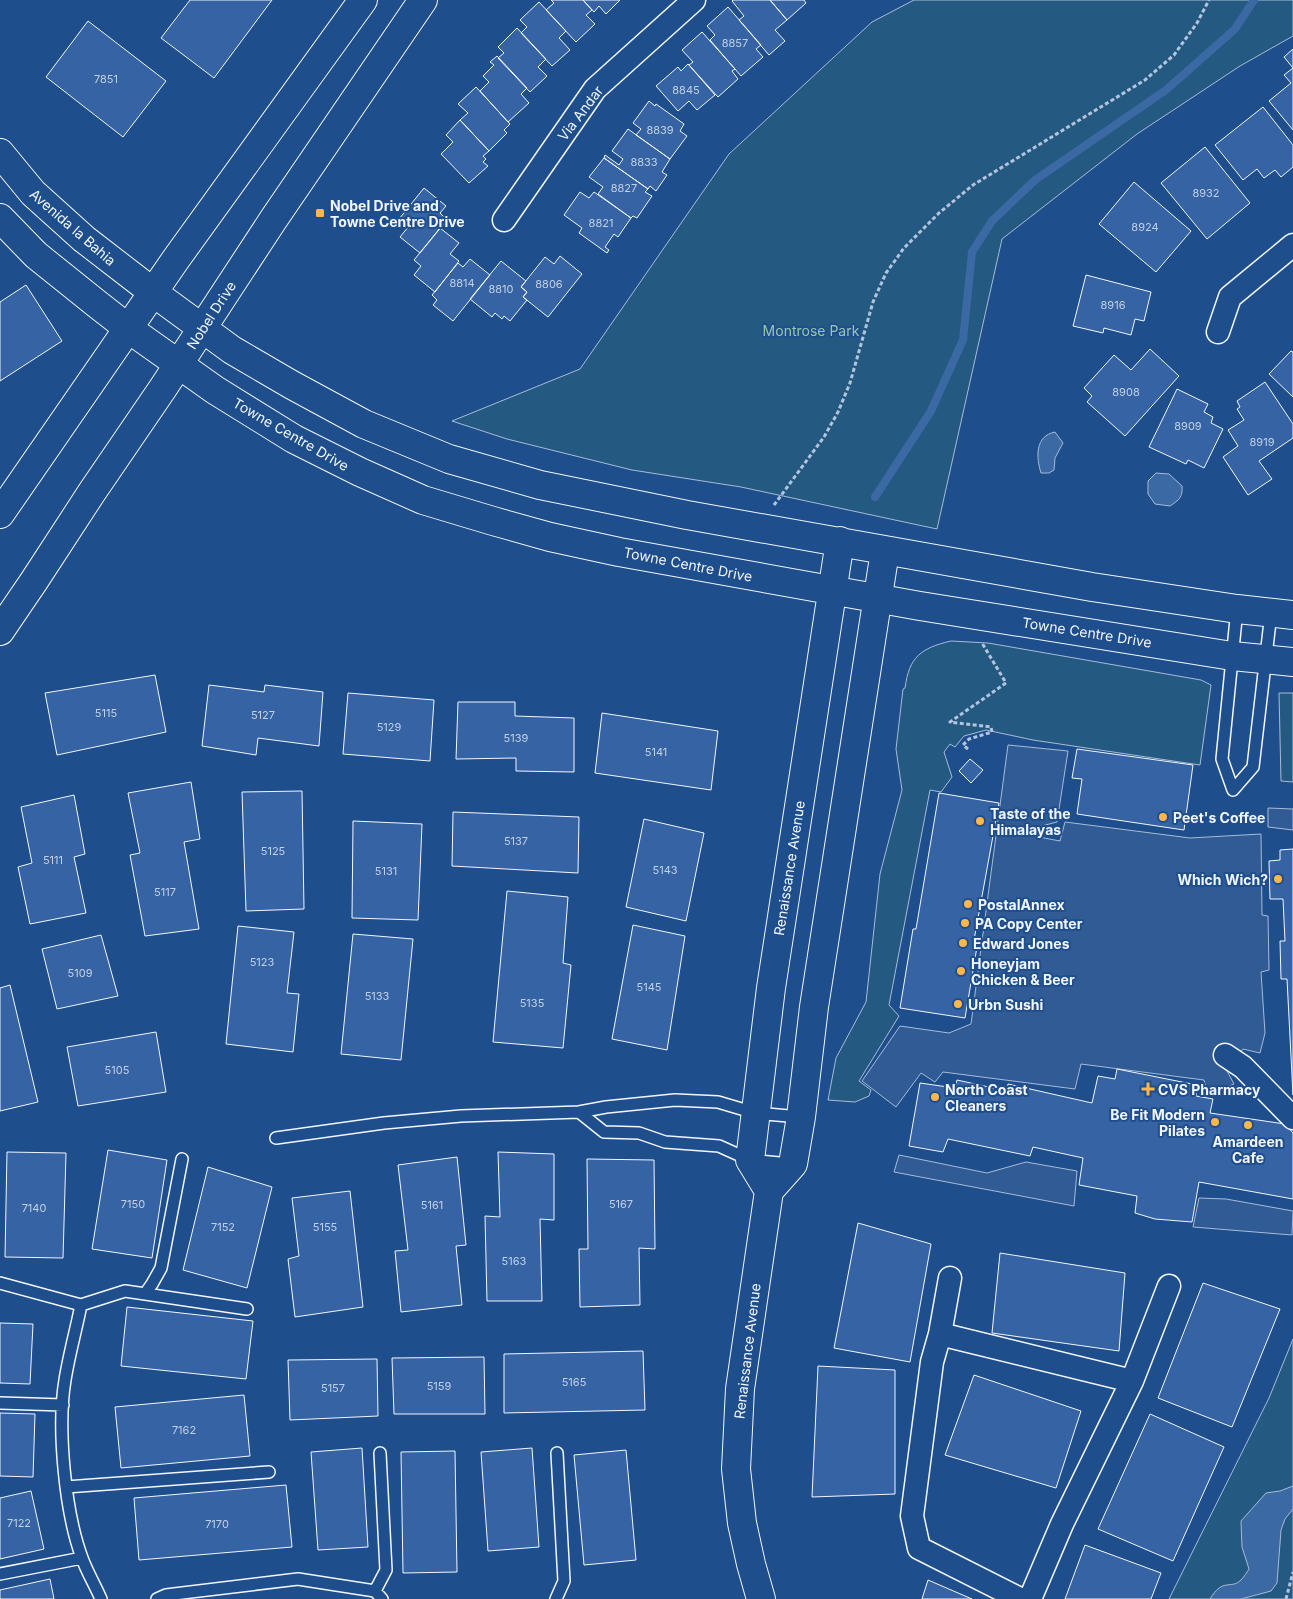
<svg xmlns="http://www.w3.org/2000/svg" width="1293" height="1599" viewBox="0 0 1293 1599" font-family="Inter,sans-serif">
	<rect width="100%" height="100%" fill="#1f4e8c"/>
	<path fill="#245a82" stroke="#a8bbd7" d="M 914,0 L 1293,0 L 1293,36 L 1240,66 L 1137,134 L 1002,239 L 937,529 L 741,487 L 632,470 L 507,439 L 452,421 L 580,369 L 729,154 L 872,22 Z
		M 951,641 L 988,643 L 1201,680 L 1211,685 L 1200,765 L 1033,740 L 986,730 L 964,736 L 955,747 L 950,744 L 944,752 L 952,777 L 941,792 L 930,790 L 889,1005 L 899,1016 L 859,1081 L 871,1090 L 869,1096 L 855,1102 L 828,1100 L 836,1058 L 866,1002 L 880,874 L 902,790 L 896,749 L 903,689 L 905,688 C 909,657 921,648 951,641 Z
		M 1279,693 L 1293,693 L 1293,782 L 1281,781 Z
		M 1293,1339 L 1293,1599 L 1169,1599 L 1269,1398 Z"/>
	<path fill="#305b95" stroke="#a8bbd7" d="M 1008,745 L 1068,751 L 1057,822 L 1038,827 L 1039,837 L 1060,841 L 1065,822 L 1190,838 L 1261,834 L 1262,915 L 1268,916 L 1269,970 L 1261,972 L 1265,1033 L 1260,1053 L 1243,1049 L 1226,1069 L 1234,1084 L 1208,1095 L 1204,1080 L 1081,1064 L 1075,1089 L 943,1072 L 935,1082 L 921,1073 L 896,1107 L 862,1081 L 900,1026 L 949,1033 L 971,1024 Z
		M 1268,808 L 1293,809 L 1293,830 L 1268,827 Z
		M 899,1155 L 987,1173 L 1026,1162 L 1077,1171 L 1074,1206 L 894,1172 Z
		M 1199,1198 L 1226,1199 L 1293,1211 L 1292,1235 L 1193,1227 Z"/>
	<path fill="#3b69a3" stroke="#a8bbd7" d="M 1055,432 L 1063,443 L 1055,458 L 1054,470 L 1049,473 L 1041,473 C 1036,457 1035,436 1055,432 Z
		M 1156,473 L 1169,474 L 1182,486 C 1183,497 1179,500 1170,506 L 1155,504 L 1148,494 L 1148,481 Z
		M 1293,1486 L 1293,1509 L 1285,1519 L 1281,1530 L 1277,1583 L 1271,1591 L 1241,1599 L 1210,1599 C 1223,1577 1231,1590 1241,1580 C 1244,1577 1247,1572 1249,1569 L 1242,1547 L 1241,1521 L 1266,1493 L 1280,1491 Z"/>
	<g fill="none" stroke-linecap="round" stroke-linejoin="round">
		<path stroke="#3b69a3" stroke-width="8" d="M 875,497 L 931,411 L 963,340 L 972,252 L 992,221 L 1035,180 L 1166,90 L 1235,29 L 1254,0"/>
	</g>
	<path fill="#3563a3" stroke="#f2f6ff" d="M 190,0 L 272,0 L 214,78 L 161,38 Z
		M 551,0 L 583,0 L 592,10 L 586,15 L 595,24 L 576,42 L 546,10 L 554,3 Z
		M 583,0 L 620,0 L 606,14 L 599,6 L 594,12 Z
		M 733,0 L 770,0 L 787,20 L 775,30 L 785,41 L 769,55 L 739,20 L 744,16 L 732,1 Z
		M 770,0 L 804,0 L 806,3 L 787,20 Z
		M 539,2 L 566,31 L 559,38 L 570,50 L 552,66 L 521,33 L 527,27 L 520,20 Z
		M 728,7 L 761,45 L 756,49 L 763,57 L 741,76 L 710,40 L 715,35 L 707,26 Z
		M 88,21 L 166,81 L 123,137 L 46,77 Z
		M 517,28 L 546,59 L 538,67 L 547,76 L 530,92 L 498,58 L 504,53 L 498,47 Z
		M 702,32 L 735,69 L 732,71 L 738,79 L 718,97 L 689,65 L 693,62 L 682,50 Z
		M 1293,49 L 1293,130 L 1269,101 L 1291,83 L 1284,75 L 1293,68 L 1284,57 Z
		M 497,56 L 527,88 L 521,94 L 529,103 L 508,122 L 480,91 L 489,82 L 483,76 L 494,65 L 490,62 Z
		M 688,64 L 715,95 L 697,110 L 689,101 L 678,111 L 656,86 L 678,67 L 681,71 Z
		M 476,87 L 510,124 L 504,130 L 507,133 L 489,151 L 460,120 L 468,113 L 458,104 Z
		M 649,101 L 655,106 L 656,104 L 684,124 L 680,131 L 687,136 L 670,159 L 636,135 L 641,129 L 633,123 Z
		M 1263,107 L 1293,145 L 1293,167 L 1281,177 L 1275,170 L 1264,178 L 1257,169 L 1243,180 L 1215,145 Z
		M 460,120 L 489,151 L 483,156 L 486,159 L 483,162 L 488,166 L 469,183 L 441,154 L 453,142 L 446,135 Z
		M 628,129 L 670,159 L 662,172 L 667,175 L 656,191 L 650,186 L 648,189 L 604,158 L 605,155 L 619,165 L 623,159 L 612,151 Z
		M 1205,147 L 1250,203 L 1207,239 L 1161,183 Z
		M 604,158 L 648,189 L 645,192 L 652,196 L 637,218 L 633,216 L 631,218 L 598,194 L 603,187 L 589,177 Z
		M 1134,182 L 1191,231 L 1156,272 L 1099,224 Z
		M 424,188 L 446,206 L 440,213 L 447,220 L 420,253 L 400,237 L 409,226 L 399,219 Z
		M 580,192 L 589,198 L 594,192 L 631,218 L 618,237 L 614,234 L 605,247 L 609,250 L 607,253 L 579,233 L 582,228 L 564,215 Z
		M 440,228 L 459,243 L 450,254 L 459,261 L 435,292 L 414,275 L 421,266 L 414,260 Z
		M 560,256 L 582,274 L 548,317 L 523,297 L 527,292 L 521,287 L 545,257 L 554,264 Z
		M 470,259 L 490,275 L 453,321 L 433,305 L 437,300 L 432,295 L 458,263 L 463,267 Z
		M 501,261 L 526,281 L 521,287 L 527,292 L 523,297 L 527,300 L 510,321 L 504,316 L 502,319 L 495,313 L 492,317 L 470,299 Z
		M 1086,275 L 1151,292 L 1144,321 L 1135,319 L 1131,335 L 1104,328 L 1103,333 L 1073,326 Z
		M 26,285 L 62,341 L 0,381 L 0,302 Z
		M 1150,349 L 1179,376 L 1125,436 L 1087,402 L 1092,396 L 1084,388 L 1114,355 L 1131,370 Z
		M 1291,351 L 1293,352 L 1293,397 L 1269,374 Z
		M 1265,382 L 1293,424 L 1293,438 L 1259,461 L 1272,479 L 1248,495 L 1223,457 L 1238,446 L 1228,430 L 1244,420 L 1237,409 L 1240,407 L 1237,401 Z
		M 1177,389 L 1208,404 L 1204,412 L 1213,417 L 1211,423 L 1223,429 L 1204,468 L 1188,460 L 1186,464 L 1149,447 Z
		M 155,675 L 166,732 L 57,755 L 45,693 Z
		M 209,685 L 264,692 L 265,685 L 323,692 L 319,746 L 258,738 L 256,755 L 202,746 Z
		M 348,693 L 434,700 L 430,761 L 343,754 Z
		M 458,702 L 515,702 L 515,716 L 574,718 L 574,772 L 516,771 L 516,758 L 456,759 Z
		M 602,713 L 718,731 L 711,790 L 595,773 Z
		M 1077,749 L 1193,765 L 1184,830 L 1077,814 L 1082,779 L 1072,778 Z
		M 970,759 L 983,770 L 971,783 L 959,771 Z
		M 191,782 L 200,839 L 184,842 L 199,929 L 145,936 L 130,855 L 140,853 L 128,793 Z
		M 302,791 L 304,909 L 246,911 L 242,792 Z
		M 939,793 L 999,803 L 974,940 L 978,941 L 965,1018 L 900,1008 L 913,929 L 916,929 Z
		M 74,795 L 85,854 L 74,857 L 86,913 L 30,924 L 18,867 L 32,863 L 21,807 Z
		M 453,812 L 579,817 L 578,873 L 452,866 Z
		M 644,819 L 704,833 L 686,921 L 626,907 Z
		M 353,821 L 422,824 L 418,920 L 352,918 Z
		M 1293,849 L 1293,1095 L 1287,979 L 1281,979 L 1280,941 L 1285,941 L 1283,899 L 1270,899 L 1269,861 L 1280,860 L 1280,850 Z
		M 507,891 L 568,897 L 563,963 L 571,965 L 563,1048 L 493,1042 Z
		M 633,925 L 685,936 L 667,1050 L 612,1039 Z
		M 238,926 L 294,932 L 287,993 L 299,994 L 293,1052 L 226,1044 Z
		M 353,934 L 413,939 L 401,1060 L 341,1054 Z
		M 101,935 L 118,996 L 57,1009 L 42,949 Z
		M 10,985 L 38,1102 L 0,1111 L 0,988 Z
		M 156,1032 L 166,1092 L 78,1106 L 67,1047 Z
		M 1117,1069 L 1197,1085 L 1196,1096 L 1213,1099 L 1210,1113 L 1285,1124 L 1293,1133 L 1293,1199 L 1199,1182 L 1192,1222 L 1155,1219 L 1135,1213 L 1137,1196 L 1079,1185 L 1083,1158 L 1033,1147 L 1030,1156 L 948,1139 L 943,1152 L 909,1146 L 920,1083 L 955,1088 L 957,1080 L 1007,1091 L 1008,1084 L 1092,1103 L 1098,1076 L 1115,1079 Z
		M 108,1150 L 167,1160 L 152,1258 L 92,1249 Z
		M 7,1152 L 66,1153 L 63,1258 L 5,1257 Z
		M 498,1152 L 554,1154 L 554,1220 L 540,1219 L 542,1301 L 487,1301 L 485,1216 L 500,1217 Z
		M 457,1157 L 466,1245 L 456,1246 L 462,1305 L 401,1312 L 395,1251 L 408,1250 L 398,1165 Z
		M 587,1159 L 654,1160 L 655,1249 L 639,1248 L 640,1305 L 580,1307 L 579,1249 L 588,1249 Z
		M 208,1167 L 272,1187 L 247,1288 L 183,1270 Z
		M 350,1191 L 363,1307 L 295,1317 L 288,1259 L 299,1256 L 292,1198 Z
		M 858,1223 L 931,1244 L 910,1362 L 834,1348 Z
		M 1000,1253 L 1125,1273 L 1119,1351 L 992,1333 Z
		M 1203,1283 L 1280,1309 L 1232,1427 L 1158,1398 Z
		M 127,1307 L 253,1321 L 246,1379 L 121,1366 Z
		M 0,1323 L 33,1324 L 30,1384 L 0,1383 Z
		M 643,1351 L 645,1410 L 504,1413 L 504,1354 Z
		M 484,1357 L 485,1414 L 394,1414 L 392,1358 Z
		M 377,1359 L 378,1416 L 290,1420 L 288,1360 Z
		M 818,1366 L 895,1370 L 895,1494 L 812,1497 Z
		M 974,1375 L 1081,1411 L 1056,1488 L 945,1455 Z
		M 244,1395 L 250,1456 L 121,1468 L 115,1407 Z
		M 0,1413 L 35,1414 L 33,1477 L 0,1476 Z
		M 1150,1414 L 1224,1447 L 1173,1561 L 1098,1529 Z
		M 362,1448 L 368,1547 L 318,1550 L 311,1452 Z
		M 532,1448 L 539,1547 L 488,1551 L 481,1452 Z
		M 626,1450 L 636,1560 L 584,1565 L 574,1455 Z
		M 455,1451 L 457,1572 L 403,1573 L 401,1452 Z
		M 286,1485 L 292,1547 L 139,1560 L 134,1498 Z
		M 31,1491 L 44,1549 L 0,1559 L 0,1498 Z
		M 1085,1545 L 1161,1573 L 1151,1599 L 1065,1599 Z
		M 50,1579 L 54,1599 L 0,1599 L 0,1590 Z
		M 928,1580 L 972,1599 L 922,1599 Z"/>
	<g fill="none" stroke-linecap="round" stroke-linejoin="round">
		<defs>
			<path id="lane" d="M 1237,609 L 1222,759 L 1233,790 L 1253,767 L 1271,613
				M 579,1112 L 604,1132 L 639,1133 L 665,1142 L 719,1146 L 750,1160 L 790,1164
				M 276,1138 L 384,1123 L 461,1116 L 579,1112 L 606,1107 L 675,1100 L 718,1102 L 755,1113 L 800,1117
				M 0,1283 L 81,1305 C 76,1330 69,1355 65,1380 C 57,1428 65,1512 82,1558 C 87,1572 95,1585 101,1599
				M 145,1294 L 152,1284 L 161,1268 L 182,1159
				M 81,1305 L 125,1291 L 247,1309
				M 0,1403 L 63,1405
				M 66,1487 L 269,1472
				M 0,1574 L 82,1558
				M 375,1591 L 386,1570 L 380,1453
				M 157,1599 L 166,1595 L 298,1579 L 375,1591 L 382,1599
				M 556,1599 L 564,1581 L 557,1453"/>
			<path id="street" d="M 504,220 L 595,89 L 694,0
				M 1218,332 L 1230,297 L 1293,245
				M 1225,1055 L 1243,1067 L 1293,1118
				M 940,1334 L 1132,1381
				M 919,1548 L 912,1516 L 932,1362 L 940,1334 L 950,1278
				M 919,1548 L 1020,1599
				M 1030,1599 L 1062,1524 L 1132,1381 L 1169,1286"/>
			<path id="secondary" d="M 0,153 L 33,193 L 84,239 L 154,293 L 232,350 L 292,385 L 364,424 L 449,459 L 540,485 L 687,515 L 1092,587 L 1237,609 L 1293,615
				M 0,218 L 36,255 L 97,304 L 129,329 L 215,390 L 294,439 L 360,472 L 423,500 L 493,521 L 550,537 L 619,552 L 920,606 L 1232,656 L 1293,662
				M 0,514 L 176,259 L 363,0
				M 0,631 L 34,581 L 92,492 L 163,388 L 273,220 L 423,0
				M 769,1191 L 750,1160 L 771,988 L 840,541
				M 761,1599 L 751,1564 L 742,1523 L 736,1469 L 740,1389 L 769,1191 L 793,1164 L 801,1117 L 814,1007 L 885,551"/>
		</defs>
		<use href="#lane" stroke="#f2f6ff" stroke-width="14"/>
		<use href="#street" stroke="#f2f6ff" stroke-width="25"/>
		<use href="#secondary" stroke="#f2f6ff" stroke-width="30"/>
		<path stroke="#b3c4dc" stroke-width="3" stroke-dasharray="4 2.5" stroke-linecap="butt" d="M 774,505 L 824,437 L 838,412 L 850,383 L 873,302 L 886,273 L 904,248 L 939,213 L 973,185 L 1145,80 L 1174,55 L 1197,23 L 1209,0
			M 968,749 L 963,745 L 969,739 L 992,732 L 991,727 L 950,722 L 1006,683 L 982,643
			M 1286,1599 L 1293,1572"/>
		<use href="#lane" stroke="#1f4e8c" stroke-width="11"/>
		<use href="#street" stroke="#1f4e8c" stroke-width="22"/>
		<use href="#secondary" stroke="#1f4e8c" stroke-width="28"/>
	</g>
	<g fill="#ffb74d" stroke="#1f4e8c" stroke-width="2">
		<rect x="315" y="208" width="10" height="10" rx="2.5"/>
		<circle cx="1163" cy="817" r="5"/>
		<circle cx="980" cy="821" r="5"/>
		<circle cx="1278" cy="879" r="5"/>
		<circle cx="968" cy="904" r="5"/>
		<circle cx="965" cy="923" r="5"/>
		<circle cx="963" cy="943" r="5"/>
		<circle cx="961" cy="971" r="5"/>
		<circle cx="958" cy="1004" r="5"/>
		<path d="M1145.5 1081.5h5v5h5v5h-5v5h-5v-5h-5v-5h5z"/>
		<circle cx="935" cy="1097" r="5"/>
		<circle cx="1215" cy="1122" r="5"/>
		<circle cx="1248" cy="1125" r="5"/>
	</g>
	<g text-anchor="middle" dominant-baseline="central" stroke-width="4" stroke-linejoin="round" paint-order="stroke">
		<g font-size="11" fill="#c3d1e8">
			<text x="735" y="43">8857</text>
			<text x="106" y="79">7851</text>
			<text x="686" y="90">8845</text>
			<text x="660" y="130">8839</text>
			<text x="644" y="162">8833</text>
			<text x="624" y="188">8827</text>
			<text x="1206" y="193">8932</text>
			<text x="601" y="223">8821</text>
			<text x="1145" y="227">8924</text>
			<text x="462" y="283">8814</text>
			<text x="549" y="284">8806</text>
			<text x="501" y="289">8810</text>
			<text x="1113" y="305">8916</text>
			<text x="1126" y="392">8908</text>
			<text x="1188" y="426">8909</text>
			<text x="1262" y="442">8919</text>
			<text x="106" y="713">5115</text>
			<text x="263" y="715">5127</text>
			<text x="389" y="727">5129</text>
			<text x="516" y="738">5139</text>
			<text x="656" y="752">5141</text>
			<text x="516" y="841">5137</text>
			<text x="273" y="851">5125</text>
			<text x="53" y="860">5111</text>
			<text x="665" y="870">5143</text>
			<text x="386" y="871">5131</text>
			<text x="165" y="892">5117</text>
			<text x="262" y="962">5123</text>
			<text x="80" y="973">5109</text>
			<text x="649" y="987">5145</text>
			<text x="377" y="996">5133</text>
			<text x="532" y="1003">5135</text>
			<text x="117" y="1070">5105</text>
			<text x="133" y="1204">7150</text>
			<text x="621" y="1204">5167</text>
			<text x="432" y="1205">5161</text>
			<text x="34" y="1208">7140</text>
			<text x="223" y="1227">7152</text>
			<text x="325" y="1227">5155</text>
			<text x="514" y="1261">5163</text>
			<text x="574" y="1382">5165</text>
			<text x="439" y="1386">5159</text>
			<text x="333" y="1388">5157</text>
			<text x="184" y="1430">7162</text>
			<text x="19" y="1523">7122</text>
			<text x="217" y="1524">7170</text>
		</g>
		<g font-size="14" fill="#f2f6ff" stroke="#1f4e8c">
			<text transform="translate(580 113) rotate(-53)">Via Andar</text>
			<text transform="translate(73 227) rotate(41)">Avenida la Bahia</text>
			<text transform="translate(211 315) rotate(-57)">Nobel Drive</text>
			<text transform="translate(291 434) rotate(30)">Towne Centre Drive</text>
			<text transform="translate(688 564) rotate(11)">Towne Centre Drive</text>
			<text transform="translate(1087 632) rotate(9)">Towne Centre Drive</text>
			<text transform="translate(789 868) rotate(-81)">Renaissance Avenue</text>
			<text transform="translate(747 1351) rotate(-83)">Renaissance Avenue</text>
		</g>
		<g font-size="14" font-weight="bold" fill="#f2f6ff" stroke="#1f4e8c" text-anchor="start">
			<text x="330" y="205">Nobel Drive and<tspan x="330" dy="16">Towne Centre Drive</tspan></text>
			<text x="990" y="813">Taste of the<tspan x="990" dy="16">Himalayas</tspan></text>
			<text x="1173" y="817">Peet's Coffee</text>
			<text x="1268" y="879" text-anchor="end">Which Wich?</text>
			<text x="978" y="904">PostalAnnex</text>
			<text x="975" y="923">PA Copy Center</text>
			<text x="973" y="943">Edward Jones</text>
			<text x="971" y="963">Honeyjam<tspan x="971" dy="16">Chicken &amp; Beer</tspan></text>
			<text x="968" y="1004">Urbn Sushi</text>
			<text x="945" y="1089">North Coast<tspan x="945" dy="16">Cleaners</tspan></text>
			<text x="1158" y="1089">CVS Pharmacy</text>
			<text x="1205" y="1114" text-anchor="end">Be Fit Modern<tspan x="1205" dy="16">Pilates</tspan></text>
			<text x="1248" y="1141" text-anchor="middle">Amardeen<tspan x="1248" dy="16">Cafe</tspan></text>
		</g>
		<g font-size="14" fill="#97c8a6" stroke="#1f4e8c">
			<text x="811" y="330">Montrose Park</text>
		</g>
	</g>
</svg>
